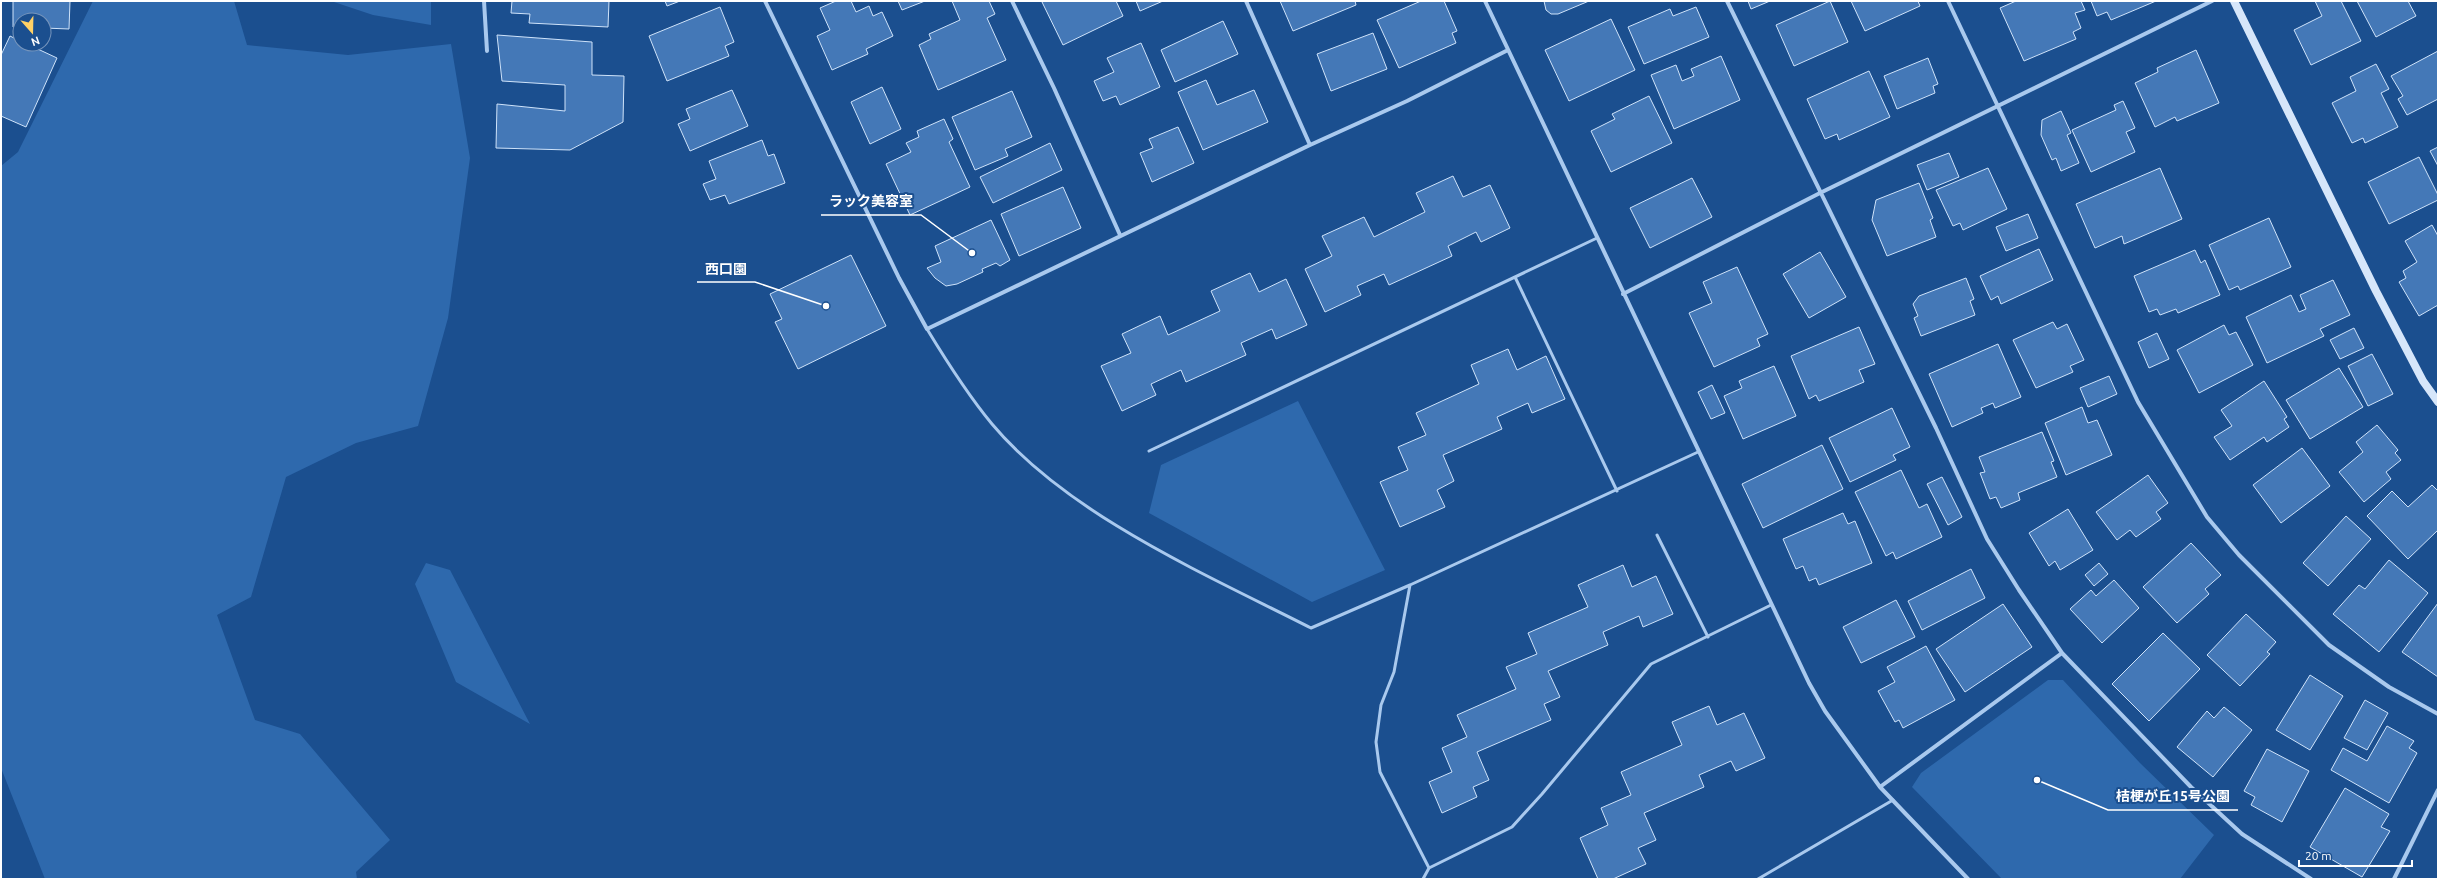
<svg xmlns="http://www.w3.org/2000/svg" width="2439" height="880" viewBox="0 0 2439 880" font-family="Ubuntu,'Noto Sans JP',sans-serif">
	<rect width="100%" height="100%" fill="#1b4f8f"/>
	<path fill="#2e69ad" d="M 93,1 L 234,1 L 247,45 L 348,55 L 451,44 L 470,158 L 448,318 L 418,426 L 356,443 L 286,477 L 251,597 L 217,615 L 255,720 L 300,734 L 390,840 L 356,872 L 357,879 L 45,879 L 1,768 L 1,166 L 18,152 Z
		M 331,1 L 431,1 L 431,25 L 373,15 Z
		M 1298,401 L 1385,570 L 1312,602 L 1149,513 L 1161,465 Z
		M 426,563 L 450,570 L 530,724 L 456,682 L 415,584 Z
		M 2048,680 L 2063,680 L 2140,763 L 2214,835 L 2180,879 L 2002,879 L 1912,787 L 1921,773 Z"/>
	<path fill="#4478b7" stroke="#cfe3fa" d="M 13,1 L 70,1 L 69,29 L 44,28 L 44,20 L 20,20 L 20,27 L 13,27 Z
		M 512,1 L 609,1 L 608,27 L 529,23 L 530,14 L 511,13 Z
		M 665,1 L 680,1 L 667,6 Z
		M 836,1 L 851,1 L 856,12 L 869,6 L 873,16 L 882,12 L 893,36 L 866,49 L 868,54 L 832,70 L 817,36 L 830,30 L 820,8 Z
		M 898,1 L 925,1 L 902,10 Z
		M 952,1 L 989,1 L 995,14 L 987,18 L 1006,60 L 938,90 L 919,45 L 931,39 L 929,34 L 960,20 Z
		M 1044,1 L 1116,1 L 1123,16 L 1063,45 L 1042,2 Z
		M 1136,1 L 1163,1 L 1140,11 Z
		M 1280,1 L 1355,1 L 1356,5 L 1293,31 Z
		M 1421,1 L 1444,1 L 1457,31 L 1452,33 L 1456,43 L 1399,68 L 1377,20 Z
		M 1544,1 L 1589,1 L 1558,14 L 1551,14 L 1546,10 Z
		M 1748,1 L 1770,1 L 1751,9 Z
		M 1830,1 L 1848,42 L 1794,66 L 1776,25 Z
		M 1851,1 L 1918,1 L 1920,6 L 1865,31 Z
		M 2016,1 L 2081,1 L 2085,10 L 2075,13 L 2081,28 L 2073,32 L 2076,39 L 2024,61 L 2000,8 Z
		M 2091,1 L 2156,1 L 2111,20 L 2107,12 L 2097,16 Z
		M 2315,1 L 2341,1 L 2361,41 L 2311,65 L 2294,30 L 2322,16 Z
		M 2357,1 L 2408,1 L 2416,16 L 2376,37 Z
		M 720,7 L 734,42 L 725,46 L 729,56 L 667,81 L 649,36 Z
		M 1696,7 L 1709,37 L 1644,64 L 1628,27 L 1670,9 L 1673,16 Z
		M 1611,19 L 1635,70 L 1569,101 L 1545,50 Z
		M 1223,21 L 1238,54 L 1175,82 L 1161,50 Z
		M 1373,33 L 1387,69 L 1331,91 L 1317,54 Z
		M 497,35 L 592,42 L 592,75 L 624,76 L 623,122 L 570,150 L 496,148 L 497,104 L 565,111 L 565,85 L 502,81 Z
		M 10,36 L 20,41 L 20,44 L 27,44 L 57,58 L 26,127 L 1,116 L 1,55 Z
		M 1141,43 L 1160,87 L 1120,105 L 1116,96 L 1103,101 L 1094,81 L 1114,72 L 1107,58 Z
		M 2196,50 L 2219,103 L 2177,121 L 2175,117 L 2155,127 L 2135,83 L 2158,72 L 2157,68 Z
		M 2438,51 L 2438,99 L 2407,115 L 2398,99 L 2403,96 L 2391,76 Z
		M 1721,56 L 1740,100 L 1674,129 L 1651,75 L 1676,65 L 1682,81 L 1694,76 L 1691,69 Z
		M 1928,58 L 1938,84 L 1933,86 L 1935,93 L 1897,109 L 1884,76 Z
		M 2376,64 L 2389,89 L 2381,93 L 2398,127 L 2365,143 L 2363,138 L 2352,143 L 2332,103 L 2356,91 L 2350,77 Z
		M 1869,71 L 1890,117 L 1839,140 L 1837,134 L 1825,139 L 1807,99 Z
		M 1206,80 L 1217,105 L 1254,90 L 1268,122 L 1203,150 L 1178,92 Z
		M 882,87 L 901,129 L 870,144 L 851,102 Z
		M 732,90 L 748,126 L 690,151 L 678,124 L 690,119 L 686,109 Z
		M 1012,91 L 1032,137 L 1005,149 L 1008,156 L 975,170 L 952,117 Z
		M 1649,96 L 1672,143 L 1611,172 L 1591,131 L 1615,119 L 1612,114 Z
		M 2123,101 L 2135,128 L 2126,132 L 2135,152 L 2091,172 L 2072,130 L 2116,110 L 2114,105 Z
		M 2061,111 L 2071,133 L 2067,135 L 2079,163 L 2061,171 L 2056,158 L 2052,160 L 2041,135 L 2042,120 Z
		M 944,119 L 953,139 L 949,142 L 970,187 L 910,215 L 886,164 L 911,152 L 906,143 L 919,137 L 917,131 Z
		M 1178,127 L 1194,163 L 1152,182 L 1140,153 L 1153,148 L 1149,139 Z
		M 762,140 L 768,156 L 774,154 L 785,183 L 729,204 L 725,195 L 710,200 L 703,184 L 716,179 L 709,161 Z
		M 1050,143 L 1062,170 L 993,203 L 980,177 Z
		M 2438,147 L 2438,166 L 2430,151 Z
		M 1949,153 L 1959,177 L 1927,190 L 1917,165 Z
		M 2419,157 L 2438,195 L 2438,200 L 2389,224 L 2368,182 Z
		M 1988,168 L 2007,209 L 1963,230 L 1960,223 L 1953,226 L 1936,190 Z
		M 2160,168 L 2182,219 L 2124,244 L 2122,236 L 2095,248 L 2076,204 Z
		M 1453,176 L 1463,197 L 1490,185 L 1510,228 L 1481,242 L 1476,232 L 1448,246 L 1452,256 L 1389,285 L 1384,274 L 1357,286 L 1361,295 L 1325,312 L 1305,269 L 1332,256 L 1322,236 L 1364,217 L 1374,237 L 1425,212 L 1416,193 Z
		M 1692,178 L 1712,217 L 1650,248 L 1630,208 Z
		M 1919,183 L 1933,218 L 1930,220 L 1936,237 L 1887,256 L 1872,220 L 1876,200 Z
		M 1063,187 L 1081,228 L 1019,256 L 1001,214 Z
		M 2028,214 L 2038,238 L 2006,251 L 1996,227 Z
		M 2269,218 L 2291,267 L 2240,290 L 2238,286 L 2229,290 L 2209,245 Z
		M 991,220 L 1010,260 L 1000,266 L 996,263 L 982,269 L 983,272 L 957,284 L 946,286 L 935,278 L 927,268 L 941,262 L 935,246 Z
		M 2432,225 L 2438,236 L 2438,305 L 2419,316 L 2399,282 L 2406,278 L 2403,271 L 2417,262 L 2405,241 Z
		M 2039,249 L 2053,280 L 2001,304 L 1998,296 L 1991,300 L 1980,276 Z
		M 2195,250 L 2201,263 L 2205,260 L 2220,295 L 2178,313 L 2176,309 L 2160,315 L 2157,309 L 2149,312 L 2134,276 Z
		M 1820,252 L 1846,297 L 1809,318 L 1783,274 Z
		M 851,255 L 886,326 L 798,369 L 775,322 L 782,319 L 770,294 Z
		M 1737,267 L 1768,334 L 1757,339 L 1760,346 L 1714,367 L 1689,313 L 1712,303 L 1703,282 Z
		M 1250,273 L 1259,292 L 1286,279 L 1307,325 L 1276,339 L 1272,329 L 1241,343 L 1246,355 L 1186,382 L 1181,370 L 1151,384 L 1156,395 L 1122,411 L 1101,366 L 1131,353 L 1122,334 L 1160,316 L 1168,335 L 1220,311 L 1211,291 Z
		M 1966,278 L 1974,299 L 1970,301 L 1975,315 L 1921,336 L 1914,318 L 1918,316 L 1913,304 L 1919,296 Z
		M 2333,280 L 2350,315 L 2320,329 L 2324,336 L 2267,363 L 2246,317 L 2291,295 L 2299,312 L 2306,309 L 2300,295 Z
		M 2053,322 L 2057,329 L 2067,324 L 2084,360 L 2070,366 L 2073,372 L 2036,388 L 2013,340 Z
		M 2224,325 L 2229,335 L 2236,332 L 2253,365 L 2199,393 L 2177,350 Z
		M 1859,327 L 1875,364 L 1859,370 L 1864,382 L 1819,401 L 1816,395 L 1809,399 L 1791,356 Z
		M 2354,328 L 2364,348 L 2340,359 L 2330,340 Z
		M 2157,333 L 2169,359 L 2149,368 L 2138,342 Z
		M 1998,344 L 2021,397 L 1995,408 L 1993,403 L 1981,408 L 1983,413 L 1952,427 L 1929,374 Z
		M 1508,349 L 1517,370 L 1546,356 L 1565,399 L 1532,413 L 1528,403 L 1497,417 L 1502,429 L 1443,455 L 1454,481 L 1437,490 L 1445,507 L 1400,527 L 1380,482 L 1408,470 L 1398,447 L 1426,435 L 1416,413 L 1479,384 L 1471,365 Z
		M 2372,354 L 2393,394 L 2368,406 L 2348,366 Z
		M 1774,366 L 1796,416 L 1743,439 L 1724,396 L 1742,388 L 1739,381 Z
		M 2339,368 L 2363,407 L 2310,439 L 2286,400 Z
		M 2109,376 L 2117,394 L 2088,407 L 2080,388 Z
		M 2264,381 L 2287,417 L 2284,419 L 2289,427 L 2267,442 L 2264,437 L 2230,460 L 2214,437 L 2232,426 L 2221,410 Z
		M 1712,385 L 1725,413 L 1711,419 L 1698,392 Z
		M 2082,407 L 2088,423 L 2097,420 L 2112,455 L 2066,475 L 2045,423 Z
		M 1892,408 L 1910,447 L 1893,455 L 1896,460 L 1850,482 L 1829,438 Z
		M 2377,425 L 2398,450 L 2395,453 L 2401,460 L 2386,472 L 2391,479 L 2364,502 L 2339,472 L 2363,452 L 2356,442 Z
		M 2042,432 L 2054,461 L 2051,462 L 2057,477 L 2018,493 L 2020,500 L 2001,508 L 1996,497 L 1990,499 L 1980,473 L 1985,472 L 1979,457 Z
		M 1822,445 L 1843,489 L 1763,528 L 1742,484 Z
		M 2302,448 L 2330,486 L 2281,523 L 2253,485 Z
		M 1901,470 L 1919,508 L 1927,504 L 1942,537 L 1896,559 L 1893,552 L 1886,556 L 1855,492 Z
		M 2148,475 L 2168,503 L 2156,512 L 2161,519 L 2136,537 L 2130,530 L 2117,540 L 2096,512 Z
		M 1942,477 L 1962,517 L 1948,525 L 1927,484 Z
		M 2432,485 L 2438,491 L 2438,530 L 2408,559 L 2367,516 L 2392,491 L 2408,507 Z
		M 2068,509 L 2093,550 L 2060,570 L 2055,561 L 2049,566 L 2029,533 Z
		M 1843,513 L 1848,524 L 1855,521 L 1872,563 L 1819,585 L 1816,578 L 1809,581 L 1803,566 L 1796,569 L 1783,539 Z
		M 2346,516 L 2371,539 L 2328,586 L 2303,563 Z
		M 2191,543 L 2221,575 L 2205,589 L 2209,594 L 2177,623 L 2143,587 Z
		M 2389,560 L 2428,593 L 2379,652 L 2333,614 L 2359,585 L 2365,589 Z
		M 2099,563 L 2108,574 L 2094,586 L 2085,575 Z
		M 1623,565 L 1632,587 L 1656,576 L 1673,614 L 1643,627 L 1639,616 L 1603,632 L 1608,645 L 1548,671 L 1560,697 L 1544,704 L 1551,720 L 1477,752 L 1489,780 L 1473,787 L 1477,797 L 1442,813 L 1429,782 L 1452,772 L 1442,748 L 1467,737 L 1457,715 L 1516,689 L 1506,667 L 1537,654 L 1528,633 L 1588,607 L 1578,585 Z
		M 1971,569 L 1985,598 L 1922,630 L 1908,601 Z
		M 2114,580 L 2139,608 L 2102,643 L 2070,609 L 2091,590 L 2096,596 Z
		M 1896,600 L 1915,637 L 1861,663 L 1843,627 Z
		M 2438,603 L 2438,677 L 2402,652 Z
		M 2003,604 L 2032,647 L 1965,692 L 1936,649 Z
		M 2246,614 L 2276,642 L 2267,652 L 2270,654 L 2240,686 L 2207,655 Z
		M 2163,633 L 2200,669 L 2149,721 L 2112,684 Z
		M 1926,646 L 1955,700 L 1903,728 L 1899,720 L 1895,722 L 1878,691 L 1895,682 L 1887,667 Z
		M 2310,675 L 2343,696 L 2310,750 L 2276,730 Z
		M 2365,700 L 2388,713 L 2367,750 L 2344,738 Z
		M 1709,706 L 1717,725 L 1744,713 L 1765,758 L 1736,771 L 1731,761 L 1699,775 L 1704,787 L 1644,813 L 1656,840 L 1638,848 L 1646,864 L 1613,879 L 1598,879 L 1580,838 L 1608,825 L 1601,808 L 1631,795 L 1621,772 L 1682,745 L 1672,722 Z
		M 2224,707 L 2252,730 L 2213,777 L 2177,747 L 2207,711 L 2214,718 Z
		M 2387,726 L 2414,741 L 2409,748 L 2417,753 L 2389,803 L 2331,770 L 2343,748 L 2367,761 Z
		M 2267,749 L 2309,771 L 2282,822 L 2251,805 L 2255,797 L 2244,791 Z
		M 2345,788 L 2389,814 L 2381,827 L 2390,831 L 2362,877 L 2310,847 Z"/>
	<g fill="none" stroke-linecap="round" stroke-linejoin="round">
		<path stroke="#a9c9ee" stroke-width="3" d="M 1515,277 L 1617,491
			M 927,329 C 947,362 967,394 992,424 C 1068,515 1207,575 1311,628 L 1410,585 L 1698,452
			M 1149,451 L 1597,238
			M 1657,535 L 1708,637
			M 1410,585 L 1394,672 L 1381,705 L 1376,742 L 1380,772 L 1429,868
			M 1423,879 L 1429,868 L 1512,827 L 1542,794 L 1651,664 L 1771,605
			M 1758,879 L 1893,800"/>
		<path stroke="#a9c9ee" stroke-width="4" d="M 484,1 L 487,51
			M 765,1 L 899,278 L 927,329 L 1310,145 L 1407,101 L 1508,50
			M 1012,1 L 1054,88 L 1120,235
			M 1246,1 L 1310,145
			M 1485,1 L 1809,683 L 1825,711 L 1880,787 L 1968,879
			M 1727,1 L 1936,428 L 1987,539 L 2019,590 L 2062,653 L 2191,787 L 2242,834 L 2311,879
			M 1948,1 L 2138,402 L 2207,517 L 2239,555 L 2329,645 L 2389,687 L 2438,714
			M 1623,294 L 1820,193 L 2212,1
			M 1880,787 L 2062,653
			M 2394,879 L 2438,790"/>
		<path stroke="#d6e6fa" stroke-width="8" d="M 2234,1 L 2376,291 L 2423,381 L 2438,402"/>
	</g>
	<path fill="none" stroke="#fff" stroke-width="1.5" d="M972 253L921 215H821M826 306L755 282H697M2037 780L2108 810H2238"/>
	<g fill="#fff" stroke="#1b4f8f" stroke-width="1.5">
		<circle cx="972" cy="253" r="4"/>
		<circle cx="826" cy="306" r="4"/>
		<circle cx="2037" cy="780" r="4"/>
	</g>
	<g font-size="14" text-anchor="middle" font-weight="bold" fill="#fff" stroke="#1b4f8f" stroke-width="4" stroke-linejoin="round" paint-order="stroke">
		<text x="871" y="206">ラック美容室</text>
		<text x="726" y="274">西口園</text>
		<text x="2173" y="801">桔梗が丘15号公園</text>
	</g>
	<rect width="2439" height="880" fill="none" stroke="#ffffff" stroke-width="4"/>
	<g transform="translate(32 32) rotate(160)"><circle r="19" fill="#1b4f8f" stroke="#7695bc"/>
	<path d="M0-3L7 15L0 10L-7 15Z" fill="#ffd166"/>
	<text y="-6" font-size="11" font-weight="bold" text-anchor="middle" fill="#ffffff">N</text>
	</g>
	<path d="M2299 860v6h113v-6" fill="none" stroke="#ffffff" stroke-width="2"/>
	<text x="2305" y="860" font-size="12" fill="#ffffff" stroke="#1b4f8f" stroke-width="3" paint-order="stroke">20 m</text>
</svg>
